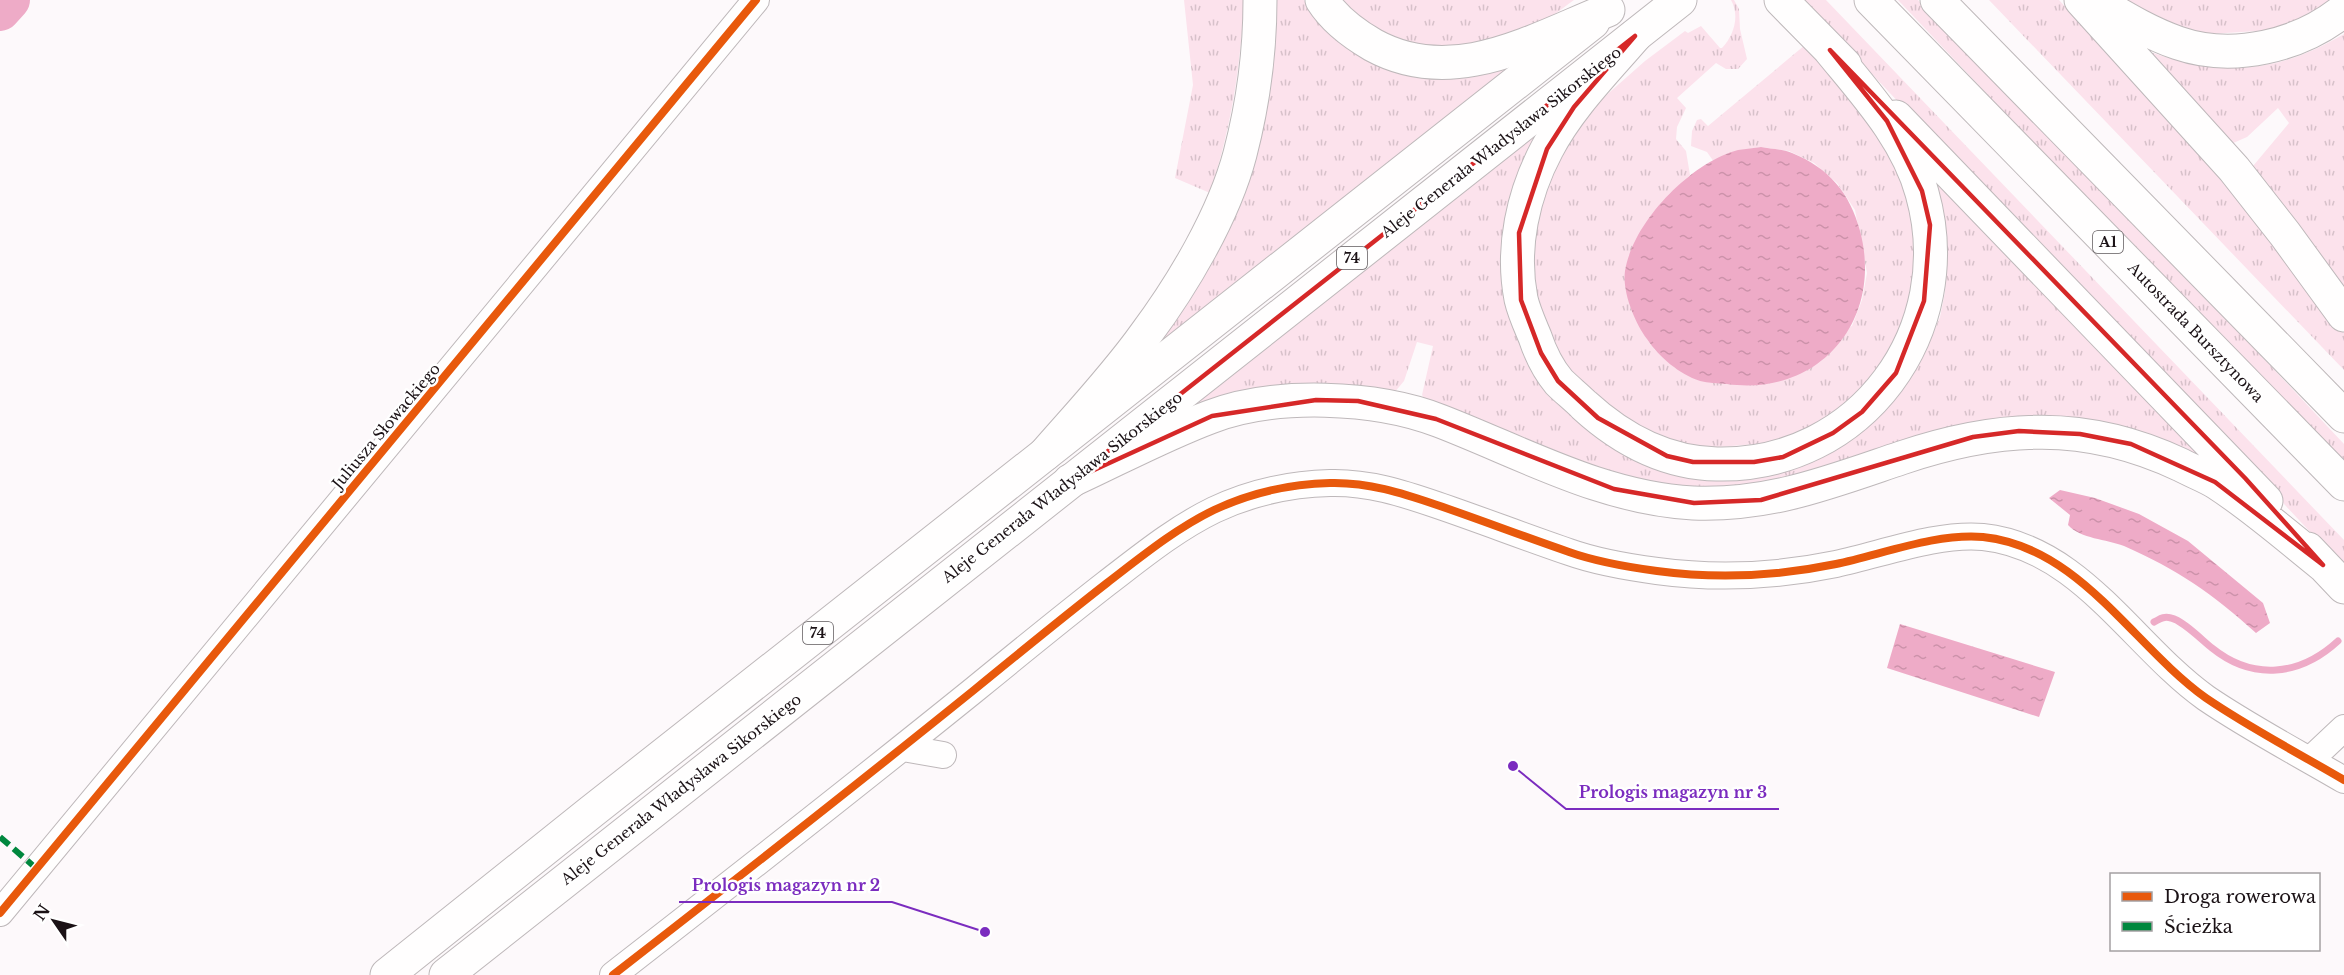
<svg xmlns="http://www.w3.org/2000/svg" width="2344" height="975" viewBox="0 0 2344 975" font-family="'Libre Baskerville',serif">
	<defs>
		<pattern id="grass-tufts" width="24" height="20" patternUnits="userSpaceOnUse" patternTransform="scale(1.5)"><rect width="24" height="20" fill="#fce2ec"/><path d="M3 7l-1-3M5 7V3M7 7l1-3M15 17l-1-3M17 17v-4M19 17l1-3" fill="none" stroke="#d7c1ca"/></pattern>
		<pattern id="water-ripples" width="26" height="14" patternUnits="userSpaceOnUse" patternTransform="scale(1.5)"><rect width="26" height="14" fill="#eeabc7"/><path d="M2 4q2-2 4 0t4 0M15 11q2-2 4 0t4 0" fill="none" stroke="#cc92aa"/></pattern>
	</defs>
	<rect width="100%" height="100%" fill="#fdf9fb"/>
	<path fill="url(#grass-tufts)" d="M 1184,0 L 1243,0 C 1244,17 1242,34 1240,51 C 1235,100 1225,146 1210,193 L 1175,178 L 1193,85 Z
		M 1269,0 L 1304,0 L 1316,17 L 1334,35 L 1520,58 L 1143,357 L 1186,300 Z
		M 1337,0 L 1574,0 C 1559,11 1545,22 1528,30 C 1483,51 1411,54 1368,27 C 1357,21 1347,9 1337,0 Z
		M 1731,0 L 1734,0 L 1739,9 L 1740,29 L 1747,59 L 1738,69 L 1726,69 L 1716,63 L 1677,98 L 1686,108 L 1677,127 L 1676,139 L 1686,151 L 1690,175 L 1669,194 L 1635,242 L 1654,349 L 1675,368 L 1700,381 L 1852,326 L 1862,300 L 1867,273 L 1855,210 L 1837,183 L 1814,163 L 1789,151 L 1761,147 L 1737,151 L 1714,162 L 1707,152 L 1691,146 L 1692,131 L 1697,120 L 1701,119 L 1708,126 L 1805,45 L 1849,89 L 1912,195 L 1917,269 L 1905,320 L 1879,373 L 1851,402 L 1804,432 L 1769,443 L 1706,448 L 1672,441 L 1641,430 L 1605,406 L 1566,368 L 1538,309 L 1531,248 L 1547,178 L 1574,133 L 1602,99 L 1645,61 L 1685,31 L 1688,33 L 1701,26 L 1720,48 L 1722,48 C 1734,35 1740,16 1731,0 Z
		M 1802,0 L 1826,0 L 2344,540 L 2344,568 L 2085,292 L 1974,182 Z
		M 1898,0 L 1918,0 L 2127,213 L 2344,444 L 2344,463 L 2057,168 Z
		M 1989,0 L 2059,0 L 2249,202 L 2344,333 L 2344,370 Z
		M 2116,0 L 2332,0 L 2302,20 L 2273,30 L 2210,34 L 2179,30 Z
		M 2344,34 L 2344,292 L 2257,176 L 2253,166 L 2289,123 L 2278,108 L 2247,137 L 2231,144 L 2136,47 C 2213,76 2272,77 2344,34 Z
		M 1544,128 L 1519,338 L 1668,471 L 1867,424 L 1896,397 L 1923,357 L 1940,317 L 1945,292 L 1946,260 L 1942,214 L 1927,163 L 2123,377 L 2212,464 L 2129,430 L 1735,493 L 1621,479 L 1426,402 L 1422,395 L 1433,346 L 1417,342 L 1404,381 L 1394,393 L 1200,406 L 1195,402 Z"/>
	<path fill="url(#water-ripples)" d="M 1761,147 C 1771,149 1783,149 1792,153 C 1829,168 1850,193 1860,231 C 1884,320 1819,397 1727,384 C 1718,383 1708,383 1700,381 C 1679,374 1659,357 1647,339 C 1635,323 1622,292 1625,271 C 1633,222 1690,163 1738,150 C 1746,149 1754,148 1761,147 Z
		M 2060,490 L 2095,498 L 2139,514 L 2188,541 L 2263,603 L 2270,623 L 2256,633 C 2212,593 2178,570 2124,546 C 2106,539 2081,539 2068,525 L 2070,515 L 2049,498 Z
		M 1900,624 L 2055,672 L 2039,717 L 1887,668 Z"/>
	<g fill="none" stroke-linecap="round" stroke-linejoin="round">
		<path stroke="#eeabc7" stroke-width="7" d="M 2154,622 C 2160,619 2163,616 2171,618 C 2182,620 2202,640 2212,648 C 2253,681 2300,676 2338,641"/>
		<path stroke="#eeabc7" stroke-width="40" d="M 0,11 L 10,0"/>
		<defs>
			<path id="minor" d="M 903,748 L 943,755
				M 2310,760 L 2344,728
				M 0,913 L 756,0
				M 613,975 C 734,881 855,786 974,690 C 1018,654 1062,618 1107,583 C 1141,557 1175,529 1214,510 C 1250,493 1290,484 1330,483 C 1368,482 1402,493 1437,505 C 1481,520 1525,537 1569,552 C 1597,562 1627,567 1657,571 C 1716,579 1778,576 1836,564 C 1883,554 1936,533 1983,537 C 2080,547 2133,646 2206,698 C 2250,728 2298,753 2344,780"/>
			<path id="primary" d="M 387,975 L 591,812 L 1593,22
				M 446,975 L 1680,0"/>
			<path id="motorway" d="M 1322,0 C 1334,19 1354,34 1373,45 C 1453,89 1533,40 1608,10
				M 1781,0 L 1845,65
				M 1871,0 L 2344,484
				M 1937,0 L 2344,416
				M 2081,0 L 2234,169 L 2285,234 L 2344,315
				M 2096,1 C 2123,17 2149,33 2178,43 C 2233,62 2300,46 2344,10
				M 1635,36 C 1604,72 1569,107 1547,149 C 1523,194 1511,248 1521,299 C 1524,312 1530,325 1535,337 C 1540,352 1548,369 1559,382 C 1567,390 1576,397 1584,405 C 1621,439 1666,463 1717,464 C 1861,467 1961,330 1922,193 C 1907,138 1865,93 1830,50
				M 1896,117 L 2266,501
				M 1045,454 C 1079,415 1115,377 1145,335 C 1183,284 1224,215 1240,154 C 1253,104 1260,51 1260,0
				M 1070,481 C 1116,460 1162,435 1210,417 C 1274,392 1376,396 1440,421 C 1523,453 1602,498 1693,503 C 1770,506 1830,482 1901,458 C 1999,425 2086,420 2181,465 C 2192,471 2206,476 2217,483 C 2254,507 2288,537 2323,565
				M 2308,549 L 2344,587"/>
		</defs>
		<use href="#minor" stroke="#beb8ba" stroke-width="28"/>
		<use href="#primary" stroke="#beb8ba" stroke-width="35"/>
		<use href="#motorway" stroke="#beb8ba" stroke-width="35"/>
		<use href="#minor" stroke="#fffefe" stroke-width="26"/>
		<use href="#primary" stroke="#fffefe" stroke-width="33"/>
		<use href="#motorway" stroke="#fffefe" stroke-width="33"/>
		<path stroke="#00873e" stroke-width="6" stroke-dasharray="12 6" stroke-linecap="butt" d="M 0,837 L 37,869"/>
		<defs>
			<path id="cycleway" d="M 0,913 L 756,0
				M 613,975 C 734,881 855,786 974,690 C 1018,654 1062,618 1107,583 C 1141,557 1175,529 1214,510 C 1250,493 1290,484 1330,483 C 1368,482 1402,493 1437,505 C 1481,520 1525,537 1569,552 C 1597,562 1627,567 1657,571 C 1716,579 1778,576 1836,564 C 1883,554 1936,533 1983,537 C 2080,547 2133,646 2206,698 C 2250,728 2298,753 2344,780"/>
		</defs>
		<use href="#cycleway" stroke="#fff" stroke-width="11"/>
		<use href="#cycleway" stroke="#e8590c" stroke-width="8"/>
	</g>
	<path fill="none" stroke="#d62828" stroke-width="4.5" stroke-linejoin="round" d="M 1635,36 L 1574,107 L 1547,149 L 1519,233 L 1521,300 L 1541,353 L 1558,381 L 1598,418 L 1667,456 L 1693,462 L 1754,462 L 1783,457 L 1833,433 L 1862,412 L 1896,373 L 1924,301 L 1930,225 L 1922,191 L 1887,121 L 1830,50 L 2245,478 L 2323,565 L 2215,482 L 2131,444 L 2080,434 L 2019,431 L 1973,437 L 1761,500 L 1694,503 L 1614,489 L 1436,419 L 1358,401 L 1316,400 L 1212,416 L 1070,481 Z"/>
	<g text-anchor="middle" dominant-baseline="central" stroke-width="5" stroke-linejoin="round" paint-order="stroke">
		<g fill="#fff" stroke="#5f595c" stroke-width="1.5">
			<rect x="2093" y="231" width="30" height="22" rx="4.5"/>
			<rect x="1337" y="247" width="30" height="22" rx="4.5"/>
			<rect x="803" y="622" width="30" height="22" rx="4.5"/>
		</g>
		<g font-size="14" font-weight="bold" fill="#1b1216">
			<text x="2108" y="242">A1</text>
			<text x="1352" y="258">74</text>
			<text x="818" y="633">74</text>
		</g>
		<g font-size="15" fill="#1b1216" stroke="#fff">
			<text transform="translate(1501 142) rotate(-38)">Aleje Generała Władysława Sikorskiego</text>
			<text transform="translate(2196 332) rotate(46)">Autostrada Bursztynowa</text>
			<text transform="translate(386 426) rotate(-50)">Juliusza Słowackiego</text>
			<text transform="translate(1062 487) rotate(-38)">Aleje Generała Władysława Sikorskiego</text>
			<text transform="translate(681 789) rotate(-38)">Aleje Generała Władysława Sikorskiego</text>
		</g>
	</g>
	<path fill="none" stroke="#7b2cbf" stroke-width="2" d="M1513 766L1566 809H1779M985 932L892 902H679"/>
	<g fill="#7b2cbf" stroke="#fff" stroke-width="2">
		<circle cx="1513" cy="766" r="6"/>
		<circle cx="985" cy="932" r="6"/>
	</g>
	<g font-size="16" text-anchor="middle" font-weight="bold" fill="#7b2cbf" stroke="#fff" stroke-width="5" stroke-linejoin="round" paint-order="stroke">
		<text x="1673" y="798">Prologis magazyn nr 3</text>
		<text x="786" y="891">Prologis magazyn nr 2</text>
	</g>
	<rect x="2110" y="873" width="210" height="78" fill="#ffffff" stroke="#a4a0a2" stroke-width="1.5"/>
	<rect x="2122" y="892" width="30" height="9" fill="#e8590c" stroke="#a4a0a2" stroke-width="1.5"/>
	<text x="2164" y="903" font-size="18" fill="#1b1216">Droga rowerowa</text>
	<rect x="2122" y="922" width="30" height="9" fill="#00873e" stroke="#a4a0a2" stroke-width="1.5"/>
	<text x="2164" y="933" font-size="18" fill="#1b1216">Ścieżka</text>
	<g transform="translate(54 921) rotate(305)" stroke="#ffffff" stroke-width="4.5" paint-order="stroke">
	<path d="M0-4.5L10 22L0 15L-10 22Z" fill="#1b1216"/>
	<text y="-9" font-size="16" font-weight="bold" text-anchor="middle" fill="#1b1216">N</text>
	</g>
</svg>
